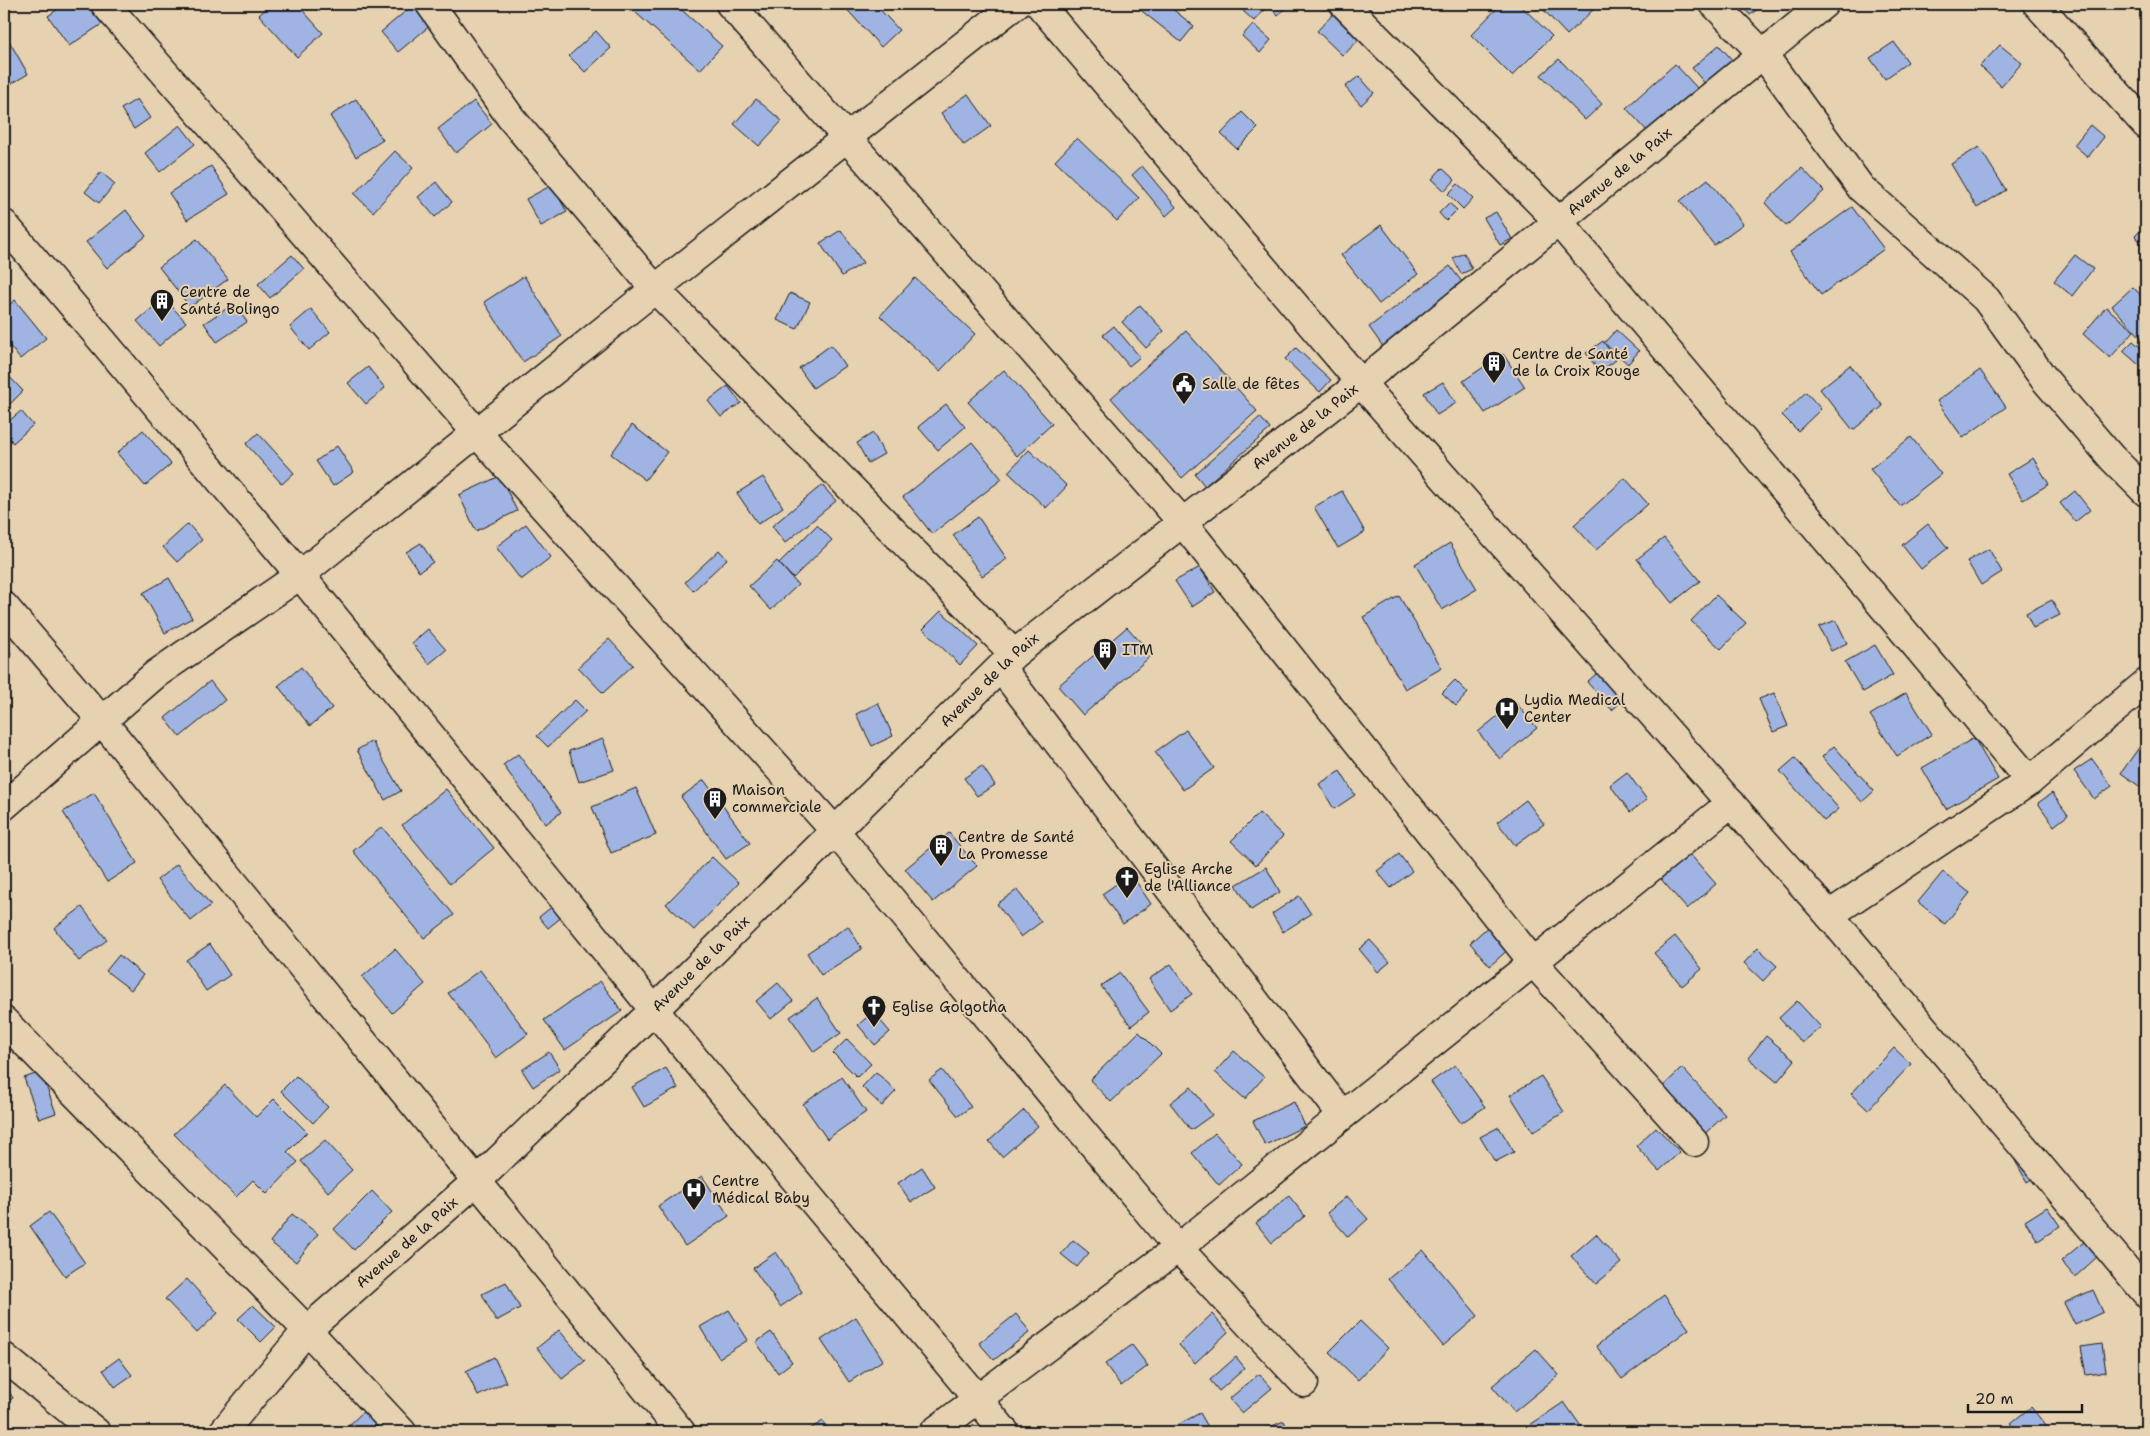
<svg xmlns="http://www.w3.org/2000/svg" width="2150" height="1436" font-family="'Shantell Sans',sans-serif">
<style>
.building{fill:#9fb4e2;stroke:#1c1c1c}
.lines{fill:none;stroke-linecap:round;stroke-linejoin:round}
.street-casing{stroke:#1c1c1c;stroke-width:31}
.secondary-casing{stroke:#1c1c1c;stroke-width:31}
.street{stroke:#e6d1b0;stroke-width:28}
.secondary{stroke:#e6d1b0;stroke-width:28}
.labels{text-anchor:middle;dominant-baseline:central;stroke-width:4;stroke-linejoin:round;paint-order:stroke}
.street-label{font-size:15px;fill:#1c1c1c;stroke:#e6d1b0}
.poi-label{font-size:15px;fill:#1c1c1c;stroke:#e6d1b0;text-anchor:start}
</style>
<rect width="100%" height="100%" fill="#e6d1b0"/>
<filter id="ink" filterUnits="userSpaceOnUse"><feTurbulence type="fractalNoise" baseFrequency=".02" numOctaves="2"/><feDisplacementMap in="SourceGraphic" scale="10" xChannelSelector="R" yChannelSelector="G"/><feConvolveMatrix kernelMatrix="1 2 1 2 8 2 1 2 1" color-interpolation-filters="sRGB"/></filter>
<g filter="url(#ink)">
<g class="building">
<polygon points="65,4 87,4 102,24 69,46 48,16"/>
<polygon points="271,4 297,4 323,33 297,57 259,15"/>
<polygon points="414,4 432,24 398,52 381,32"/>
<polygon points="626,4 675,4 722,46 700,70"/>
<polygon points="842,4 875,4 899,30 881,47"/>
<polygon points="1142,4 1166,4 1194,26 1181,42 1138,8"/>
<polygon points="1250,4 1269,4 1254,21 1243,11"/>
<polygon points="1272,4 1290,4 1278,15 1269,7"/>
<polygon points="1501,4 1519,4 1552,36 1512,76 1471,35"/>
<polygon points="1542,4 1597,4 1598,5 1567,35 1540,6"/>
<polygon points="1741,4 1764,4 1750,15"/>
<polygon points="1341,6 1367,31 1343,56 1317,31"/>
<polygon points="1253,24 1271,40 1260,53 1242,36"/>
<polygon points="596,31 611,48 585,72 569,56"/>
<polygon points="4,32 28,74 4,88"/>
<polygon points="1894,42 1908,62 1885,79 1870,58"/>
<polygon points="1719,45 1734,62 1706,85 1692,68"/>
<polygon points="2000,45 2022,63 2001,86 1980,66"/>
<polygon points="1559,59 1602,104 1585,120 1541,75"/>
<polygon points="1675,64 1699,90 1650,134 1626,108"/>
<polygon points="1359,76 1374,93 1361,105 1345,87"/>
<polygon points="968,94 991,126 964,145 941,113"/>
<polygon points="137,99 150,118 134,129 121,109"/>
<polygon points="356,99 383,140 356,157 330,116"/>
<polygon points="756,99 782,121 759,146 734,124"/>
<polygon points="474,101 492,124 456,153 438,129"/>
<polygon points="1242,112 1258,128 1237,149 1221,134"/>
<polygon points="180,125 195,144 160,172 145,153"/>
<polygon points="2090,125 2104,137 2088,157 2074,145"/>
<polygon points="1077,138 1139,198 1117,221 1055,161"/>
<polygon points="1979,147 2006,190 1977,208 1951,164"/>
<polygon points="395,151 413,168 373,212 354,194"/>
<polygon points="211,166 229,194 187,220 169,193"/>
<polygon points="1142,166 1176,207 1166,216 1132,175"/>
<polygon points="1442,168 1455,180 1445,191 1432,179"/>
<polygon points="1802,168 1824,191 1786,226 1765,203"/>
<polygon points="101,172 115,184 99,203 85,192"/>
<polygon points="1708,179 1743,224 1714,245 1680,201"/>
<polygon points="436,182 452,202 435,217 418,197"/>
<polygon points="1458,184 1473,198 1463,209 1448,194"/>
<polygon points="552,185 567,212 541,226 526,199"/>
<polygon points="1449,203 1457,210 1446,221 1439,213"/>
<polygon points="1852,207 1884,249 1821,295 1790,252"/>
<polygon points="126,210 146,236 107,268 86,242"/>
<polygon points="1496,212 1512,239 1500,245 1484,218"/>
<polygon points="1381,225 1418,274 1379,304 1341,255"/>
<polygon points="2146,225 2146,248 2135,236"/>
<polygon points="841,230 863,263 842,276 820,243"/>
<polygon points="197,239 228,279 190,307 159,267"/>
<polygon points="1464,253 1472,269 1461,274 1453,258"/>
<polygon points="292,255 304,269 270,298 258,284"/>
<polygon points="2075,255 2093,269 2072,296 2054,281"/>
<polygon points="1450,266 1465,286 1384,348 1369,327"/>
<polygon points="524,276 562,336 523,362 484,302"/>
<polygon points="915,278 975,334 940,371 880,316"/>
<polygon points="2133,287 2146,301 2146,343 2112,306"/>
<polygon points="790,293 810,302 797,329 777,320"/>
<polygon points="164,298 186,322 159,346 137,321"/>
<polygon points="15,300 46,338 20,359 4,339 4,309"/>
<polygon points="234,304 247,322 217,342 204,323"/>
<polygon points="1140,305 1164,331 1146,348 1122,322"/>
<polygon points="2106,307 2134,331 2110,358 2083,334"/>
<polygon points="311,309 330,332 309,350 290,327"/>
<polygon points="1114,326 1140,357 1129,366 1103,335"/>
<polygon points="1616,330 1639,351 1628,364 1604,343"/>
<polygon points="1186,331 1257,411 1182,478 1111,398"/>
<polygon points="1603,341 1616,360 1600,372 1586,353"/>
<polygon points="2133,341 2146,352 2146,371 2123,351"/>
<polygon points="831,345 845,366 813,388 799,368"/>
<polygon points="1296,348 1331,380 1320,392 1285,359"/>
<polygon points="1503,354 1525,387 1485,413 1463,381"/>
<polygon points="1850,365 1883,406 1853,430 1820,389"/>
<polygon points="368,367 385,388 366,404 348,383"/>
<polygon points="1004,370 1052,424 1017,456 968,402"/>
<polygon points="1980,370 2006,407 1963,438 1937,401"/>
<polygon points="4,371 23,391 7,407 4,405"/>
<polygon points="1443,382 1456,403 1437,415 1424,393"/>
<polygon points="728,386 741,403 721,417 708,401"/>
<polygon points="1806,392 1821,409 1798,431 1782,415"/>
<polygon points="946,404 965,427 938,450 918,427"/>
<polygon points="21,411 33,425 13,443 4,432 4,425"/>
<polygon points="1260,417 1270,429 1205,486 1195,474"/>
<polygon points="632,425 667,452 645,480 611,454"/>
<polygon points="143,430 171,464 145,486 117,453"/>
<polygon points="258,433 294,473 282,484 246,444"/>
<polygon points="873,433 884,454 868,463 857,443"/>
<polygon points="1911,437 1941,474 1900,506 1870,469"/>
<polygon points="972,442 1002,479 932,534 903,497"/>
<polygon points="337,446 354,472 333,486 316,461"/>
<polygon points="1029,450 1067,486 1046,508 1008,472"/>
<polygon points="2033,458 2049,484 2023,500 2007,474"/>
<polygon points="500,476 517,511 476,531 459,495"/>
<polygon points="763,477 783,507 758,524 737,493"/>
<polygon points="1625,478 1648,504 1596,550 1574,525"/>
<polygon points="822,485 836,501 785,543 772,526"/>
<polygon points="1342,491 1365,532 1338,548 1314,507"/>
<polygon points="2075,491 2090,510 2075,522 2060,503"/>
<polygon points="978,517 1007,559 982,576 953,535"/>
<polygon points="188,524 202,540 177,562 163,547"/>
<polygon points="526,524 551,557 521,580 496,547"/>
<polygon points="1928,524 1948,548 1921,569 1902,545"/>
<polygon points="817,525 832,540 793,578 779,563"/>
<polygon points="1664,538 1700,581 1672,603 1637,559"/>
<polygon points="421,543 433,562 419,572 406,552"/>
<polygon points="1450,543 1477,589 1442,610 1415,564"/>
<polygon points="1989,549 2002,572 1981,585 1967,561"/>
<polygon points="719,550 727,559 693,591 685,582"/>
<polygon points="777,561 798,585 771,610 749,586"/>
<polygon points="1200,567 1215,592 1192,607 1175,581"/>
<polygon points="169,578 192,618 165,633 143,593"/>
<polygon points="1716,595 1746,623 1721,649 1691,621"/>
<polygon points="1399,596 1442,668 1405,689 1363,617"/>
<polygon points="2052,600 2060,615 2033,628 2026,613"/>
<polygon points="941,611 978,646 960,665 923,629"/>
<polygon points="1836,620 1847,643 1831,651 1819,627"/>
<polygon points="1127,627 1152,655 1083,715 1058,686"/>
<polygon points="428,629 446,650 429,664 412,643"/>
<polygon points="4,634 11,655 4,657"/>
<polygon points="609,639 633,665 603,693 578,667"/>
<polygon points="1875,645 1893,675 1863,692 1845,662"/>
<polygon points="301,667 332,708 310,726 278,686"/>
<polygon points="1602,669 1626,698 1612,710 1587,682"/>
<polygon points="1455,680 1468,693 1456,706 1442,693"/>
<polygon points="210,681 225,700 180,737 165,718"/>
<polygon points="1774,693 1788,726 1773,732 1759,699"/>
<polygon points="1906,693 1932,734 1897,756 1870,715"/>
<polygon points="575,700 586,711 548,747 537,736"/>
<polygon points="1515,702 1537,728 1500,759 1478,732"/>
<polygon points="878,703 893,736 872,746 856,714"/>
<polygon points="1186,730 1214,768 1183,790 1155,752"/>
<polygon points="1974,738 1998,779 1946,809 1922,768"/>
<polygon points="603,739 614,770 579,782 569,751"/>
<polygon points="372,741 401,791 385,800 357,750"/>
<polygon points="1834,746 1874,791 1862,802 1822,757"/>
<polygon points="2140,746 2146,751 2146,791 2121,773"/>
<polygon points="518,754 561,812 546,824 503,765"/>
<polygon points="1795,758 1839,809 1824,821 1780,771"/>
<polygon points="2092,759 2112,786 2094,799 2074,771"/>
<polygon points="982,766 995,785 977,796 964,778"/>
<polygon points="1340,771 1355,795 1334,809 1319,784"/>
<polygon points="1627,772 1647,800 1630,812 1610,785"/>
<polygon points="704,780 750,843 726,859 681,797"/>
<polygon points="636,788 656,835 611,853 592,807"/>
<polygon points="446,789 494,848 450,884 402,825"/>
<polygon points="94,793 137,863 107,882 63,812"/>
<polygon points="2052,793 2068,815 2054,826 2038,803"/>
<polygon points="1526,800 1544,824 1515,845 1497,822"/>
<polygon points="1259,813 1283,836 1256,865 1231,841"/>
<polygon points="382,827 454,915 424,938 353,851"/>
<polygon points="949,833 977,866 933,902 905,869"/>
<polygon points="1689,853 1716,884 1687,909 1660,878"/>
<polygon points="1399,854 1412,871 1391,888 1377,871"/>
<polygon points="712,857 739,883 694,930 666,904"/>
<polygon points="177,864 211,905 191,921 157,880"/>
<polygon points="1266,867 1280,892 1251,910 1236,885"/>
<polygon points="1943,872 1970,893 1945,924 1918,902"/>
<polygon points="1131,874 1151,904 1123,924 1102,894"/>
<polygon points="1017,890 1041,922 1021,937 997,904"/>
<polygon points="1299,896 1311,914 1283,932 1272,914"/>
<polygon points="554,905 563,916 548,928 539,917"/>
<polygon points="82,907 107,940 79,961 54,928"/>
<polygon points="1493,922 1513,945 1490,966 1470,943"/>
<polygon points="848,926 862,949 821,975 807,953"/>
<polygon points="1675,936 1702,969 1682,986 1654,953"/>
<polygon points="1370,940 1390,962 1378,972 1359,949"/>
<polygon points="210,944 230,975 206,991 186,960"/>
<polygon points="1758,948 1777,966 1763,981 1744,963"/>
<polygon points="395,949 425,984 392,1013 362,977"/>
<polygon points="119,955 143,975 131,990 106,971"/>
<polygon points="1171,964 1192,994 1170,1010 1149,979"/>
<polygon points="480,970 528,1034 496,1058 448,993"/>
<polygon points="1120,973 1149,1012 1131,1026 1101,986"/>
<polygon points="600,981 622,1011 565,1050 544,1020"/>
<polygon points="778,983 793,1001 771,1019 756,1001"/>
<polygon points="817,998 841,1033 814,1052 790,1017"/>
<polygon points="1797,1001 1821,1027 1802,1043 1779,1018"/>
<polygon points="873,1012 890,1032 875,1045 858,1025"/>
<polygon points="1139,1032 1161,1054 1111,1102 1090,1080"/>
<polygon points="1766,1036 1795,1060 1777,1082 1748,1058"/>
<polygon points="847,1039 871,1064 857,1077 833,1053"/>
<polygon points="1894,1048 1911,1064 1868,1110 1851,1094"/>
<polygon points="1234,1051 1264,1077 1245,1099 1215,1072"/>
<polygon points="549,1052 560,1069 533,1087 522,1070"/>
<polygon points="1455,1065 1485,1107 1461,1123 1431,1082"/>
<polygon points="666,1068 678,1088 644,1107 632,1087"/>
<polygon points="1682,1068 1725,1115 1699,1139 1656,1093"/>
<polygon points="942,1070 971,1107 958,1116 929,1080"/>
<polygon points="41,1072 56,1113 39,1119 24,1078"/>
<polygon points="876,1072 896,1091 882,1106 862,1087"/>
<polygon points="296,1076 328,1107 313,1123 281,1091"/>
<polygon points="1541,1076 1564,1112 1533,1132 1510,1095"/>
<polygon points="842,1077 866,1112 827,1139 803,1104"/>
<polygon points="225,1085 256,1117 274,1099 307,1132 287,1152 298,1162 267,1194 253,1180 236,1197 174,1134"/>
<polygon points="1191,1087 1212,1115 1191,1130 1170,1103"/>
<polygon points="1294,1102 1305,1126 1265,1145 1253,1121"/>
<polygon points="1024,1110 1038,1126 1002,1157 989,1141"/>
<polygon points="1499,1127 1514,1152 1495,1162 1480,1137"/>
<polygon points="1656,1127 1680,1152 1659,1171 1636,1146"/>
<polygon points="1215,1133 1242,1164 1219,1185 1192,1153"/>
<polygon points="325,1140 352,1170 328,1192 301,1161"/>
<polygon points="2021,1152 2035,1177 2027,1182 2013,1157"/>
<polygon points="922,1167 935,1187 911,1202 898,1183"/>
<polygon points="702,1176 729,1216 685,1246 658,1206"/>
<polygon points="372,1191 392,1212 354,1250 334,1229"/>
<polygon points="1289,1196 1305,1216 1272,1243 1256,1223"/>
<polygon points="1347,1196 1368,1219 1348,1237 1327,1213"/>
<polygon points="4,1200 12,1210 4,1217"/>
<polygon points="2047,1207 2060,1226 2038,1241 2025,1221"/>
<polygon points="49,1212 85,1263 65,1276 30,1226"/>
<polygon points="292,1214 318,1234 296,1262 270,1242"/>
<polygon points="1596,1234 1621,1263 1596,1284 1571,1256"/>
<polygon points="1073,1240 1089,1253 1077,1267 1061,1254"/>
<polygon points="2085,1241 2098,1256 2075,1277 2061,1261"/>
<polygon points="1423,1250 1478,1316 1443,1346 1388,1279"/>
<polygon points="776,1252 802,1292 780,1307 753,1268"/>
<polygon points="187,1279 218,1313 197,1333 165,1299"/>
<polygon points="506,1282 520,1308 496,1321 482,1294"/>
<polygon points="2093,1290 2103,1312 2075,1325 2064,1303"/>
<polygon points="1664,1295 1689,1329 1622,1379 1596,1346"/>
<polygon points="253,1305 276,1327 261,1342 238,1319"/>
<polygon points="729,1310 748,1340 719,1358 700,1327"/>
<polygon points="1016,1314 1030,1332 994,1360 979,1343"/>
<polygon points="1212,1314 1228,1332 1195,1363 1179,1345"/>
<polygon points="856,1317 883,1360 849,1382 821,1340"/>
<polygon points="1360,1321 1388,1348 1358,1380 1329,1352"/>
<polygon points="559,1330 585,1361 562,1379 537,1348"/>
<polygon points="771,1332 792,1362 778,1373 756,1342"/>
<polygon points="2102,1344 2106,1372 2086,1375 2081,1347"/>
<polygon points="1132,1345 1148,1366 1121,1386 1105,1364"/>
<polygon points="1536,1349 1559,1375 1514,1412 1492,1386"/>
<polygon points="494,1357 506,1382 478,1396 466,1371"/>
<polygon points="1236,1357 1245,1368 1219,1391 1210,1380"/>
<polygon points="119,1358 132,1375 115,1387 103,1370"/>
<polygon points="1259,1374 1272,1388 1242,1413 1229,1399"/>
<polygon points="4,1384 13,1398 4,1404"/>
<polygon points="1564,1402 1585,1432 1535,1432 1530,1425"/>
<polygon points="2031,1407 2047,1427 2041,1432 2019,1432 2011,1423"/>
<polygon points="364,1411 383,1432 348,1432 345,1429"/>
<polygon points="1200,1413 1211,1432 1171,1432 1170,1429"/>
<polygon points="823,1421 830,1432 808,1432 807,1431"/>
<polygon points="1284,1421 1289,1432 1258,1432"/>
</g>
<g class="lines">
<defs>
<g id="street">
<polyline points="105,4 476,432 835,831 1178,1248 1304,1383"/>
<polyline points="430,4 511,118 655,289 1014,654"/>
<polyline points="730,4 1183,523 1533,962 1694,1142"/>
<polyline points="1039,4 1361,383 1829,915 2146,1293"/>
<polyline points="1344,4 1558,221 2030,781"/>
<polyline points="1714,4 1763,54 1861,188 1986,299 2045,380 2112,458 2146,492"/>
<polyline points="2037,4 2146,125"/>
<polyline points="4,224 300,575 654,1010 1005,1432"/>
<polyline points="4,606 102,721 681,1432"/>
<polyline points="1001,668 1342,1115"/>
<polyline points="4,806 156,674 300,575 655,289 1016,4"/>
<polyline points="1829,915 2030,781 2146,683"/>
<polyline points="4,1021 307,1330 402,1432"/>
<polyline points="4,1357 96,1432"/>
<polyline points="934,1432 1178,1248 1731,803"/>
</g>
<g id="secondary">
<path id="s1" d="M 223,1432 L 307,1330 L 478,1180 L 654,1010 L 1014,654 L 1361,383 L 1824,4"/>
</g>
</defs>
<use href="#street" class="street-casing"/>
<use href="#secondary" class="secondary-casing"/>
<use href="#street" class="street"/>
<use href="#secondary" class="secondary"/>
</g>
</g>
<defs>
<symbol id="building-pin" viewBox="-11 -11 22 30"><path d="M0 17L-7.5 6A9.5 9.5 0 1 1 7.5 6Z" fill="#1c1c1c" stroke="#e6d1b0"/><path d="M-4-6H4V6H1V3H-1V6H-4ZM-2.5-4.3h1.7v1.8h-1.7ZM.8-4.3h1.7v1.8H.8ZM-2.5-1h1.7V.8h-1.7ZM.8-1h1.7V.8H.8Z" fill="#fff"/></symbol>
<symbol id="civic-pin" viewBox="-11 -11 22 30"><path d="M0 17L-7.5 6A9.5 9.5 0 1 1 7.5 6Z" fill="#1c1c1c" stroke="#e6d1b0"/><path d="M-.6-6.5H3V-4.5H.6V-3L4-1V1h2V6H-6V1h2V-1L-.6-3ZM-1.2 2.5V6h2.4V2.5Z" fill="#fff"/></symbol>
<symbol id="hospital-pin" viewBox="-11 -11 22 30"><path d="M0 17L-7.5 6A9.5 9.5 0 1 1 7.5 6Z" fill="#1c1c1c" stroke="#e6d1b0"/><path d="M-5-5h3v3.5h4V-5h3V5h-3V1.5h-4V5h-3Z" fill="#fff"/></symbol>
<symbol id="church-pin" viewBox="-11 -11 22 30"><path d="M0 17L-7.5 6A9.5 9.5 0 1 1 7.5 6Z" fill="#1c1c1c" stroke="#e6d1b0"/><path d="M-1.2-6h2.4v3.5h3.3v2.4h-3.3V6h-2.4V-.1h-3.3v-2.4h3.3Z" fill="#fff"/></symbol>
</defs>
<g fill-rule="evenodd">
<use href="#building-pin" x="148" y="287" width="28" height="38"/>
<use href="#building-pin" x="1480" y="349" width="28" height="38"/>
<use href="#civic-pin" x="1170" y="370" width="28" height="38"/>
<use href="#building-pin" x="1091" y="636" width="28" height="38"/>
<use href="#hospital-pin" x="1493" y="695" width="28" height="38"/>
<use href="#building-pin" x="701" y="785" width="28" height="38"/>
<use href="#building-pin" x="927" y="832" width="28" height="38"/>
<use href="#church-pin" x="1113" y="864" width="28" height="38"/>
<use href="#church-pin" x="860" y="993" width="28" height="38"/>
<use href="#hospital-pin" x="680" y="1176" width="28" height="38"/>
</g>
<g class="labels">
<g class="street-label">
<text stroke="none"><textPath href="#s1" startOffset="1885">Avenue de la Paix</textPath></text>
<text stroke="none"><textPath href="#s1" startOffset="1480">Avenue de la Paix</textPath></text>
<text stroke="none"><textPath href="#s1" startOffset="1075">Avenue de la Paix</textPath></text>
<text stroke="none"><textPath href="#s1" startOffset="670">Avenue de la Paix</textPath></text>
<text stroke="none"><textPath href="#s1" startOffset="265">Avenue de la Paix</textPath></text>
</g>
<g class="poi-label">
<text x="180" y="292">Centre de<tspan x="180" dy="17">Santé Bolingo</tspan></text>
<text x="1512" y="354">Centre de Santé<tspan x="1512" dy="17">de la Croix Rouge</tspan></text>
<text x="1202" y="384">Salle de fêtes</text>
<text x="1122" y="650">ITM</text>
<text x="1524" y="700">Lydia Medical<tspan x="1524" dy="17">Center</tspan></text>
<text x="732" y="790">Maison<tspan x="732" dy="17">commerciale</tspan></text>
<text x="958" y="837">Centre de Santé<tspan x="958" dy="17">La Promesse</tspan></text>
<text x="1144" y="869">Eglise Arche<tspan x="1144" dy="17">de l'Alliance</tspan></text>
<text x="892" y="1007">Eglise Golgotha</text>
<text x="712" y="1181">Centre<tspan x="712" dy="17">Médical Baby</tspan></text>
</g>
</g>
<rect width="2150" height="1436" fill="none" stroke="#e6d1b0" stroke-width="20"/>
<rect x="10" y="10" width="2130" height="1416" fill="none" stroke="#1c1c1c" stroke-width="2" filter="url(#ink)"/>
<path d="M1968 1404v8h114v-8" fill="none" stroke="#1c1c1c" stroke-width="2.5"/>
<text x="1975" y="1404" font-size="15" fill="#1c1c1c" stroke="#e6d1b0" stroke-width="4" paint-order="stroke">20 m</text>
</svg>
